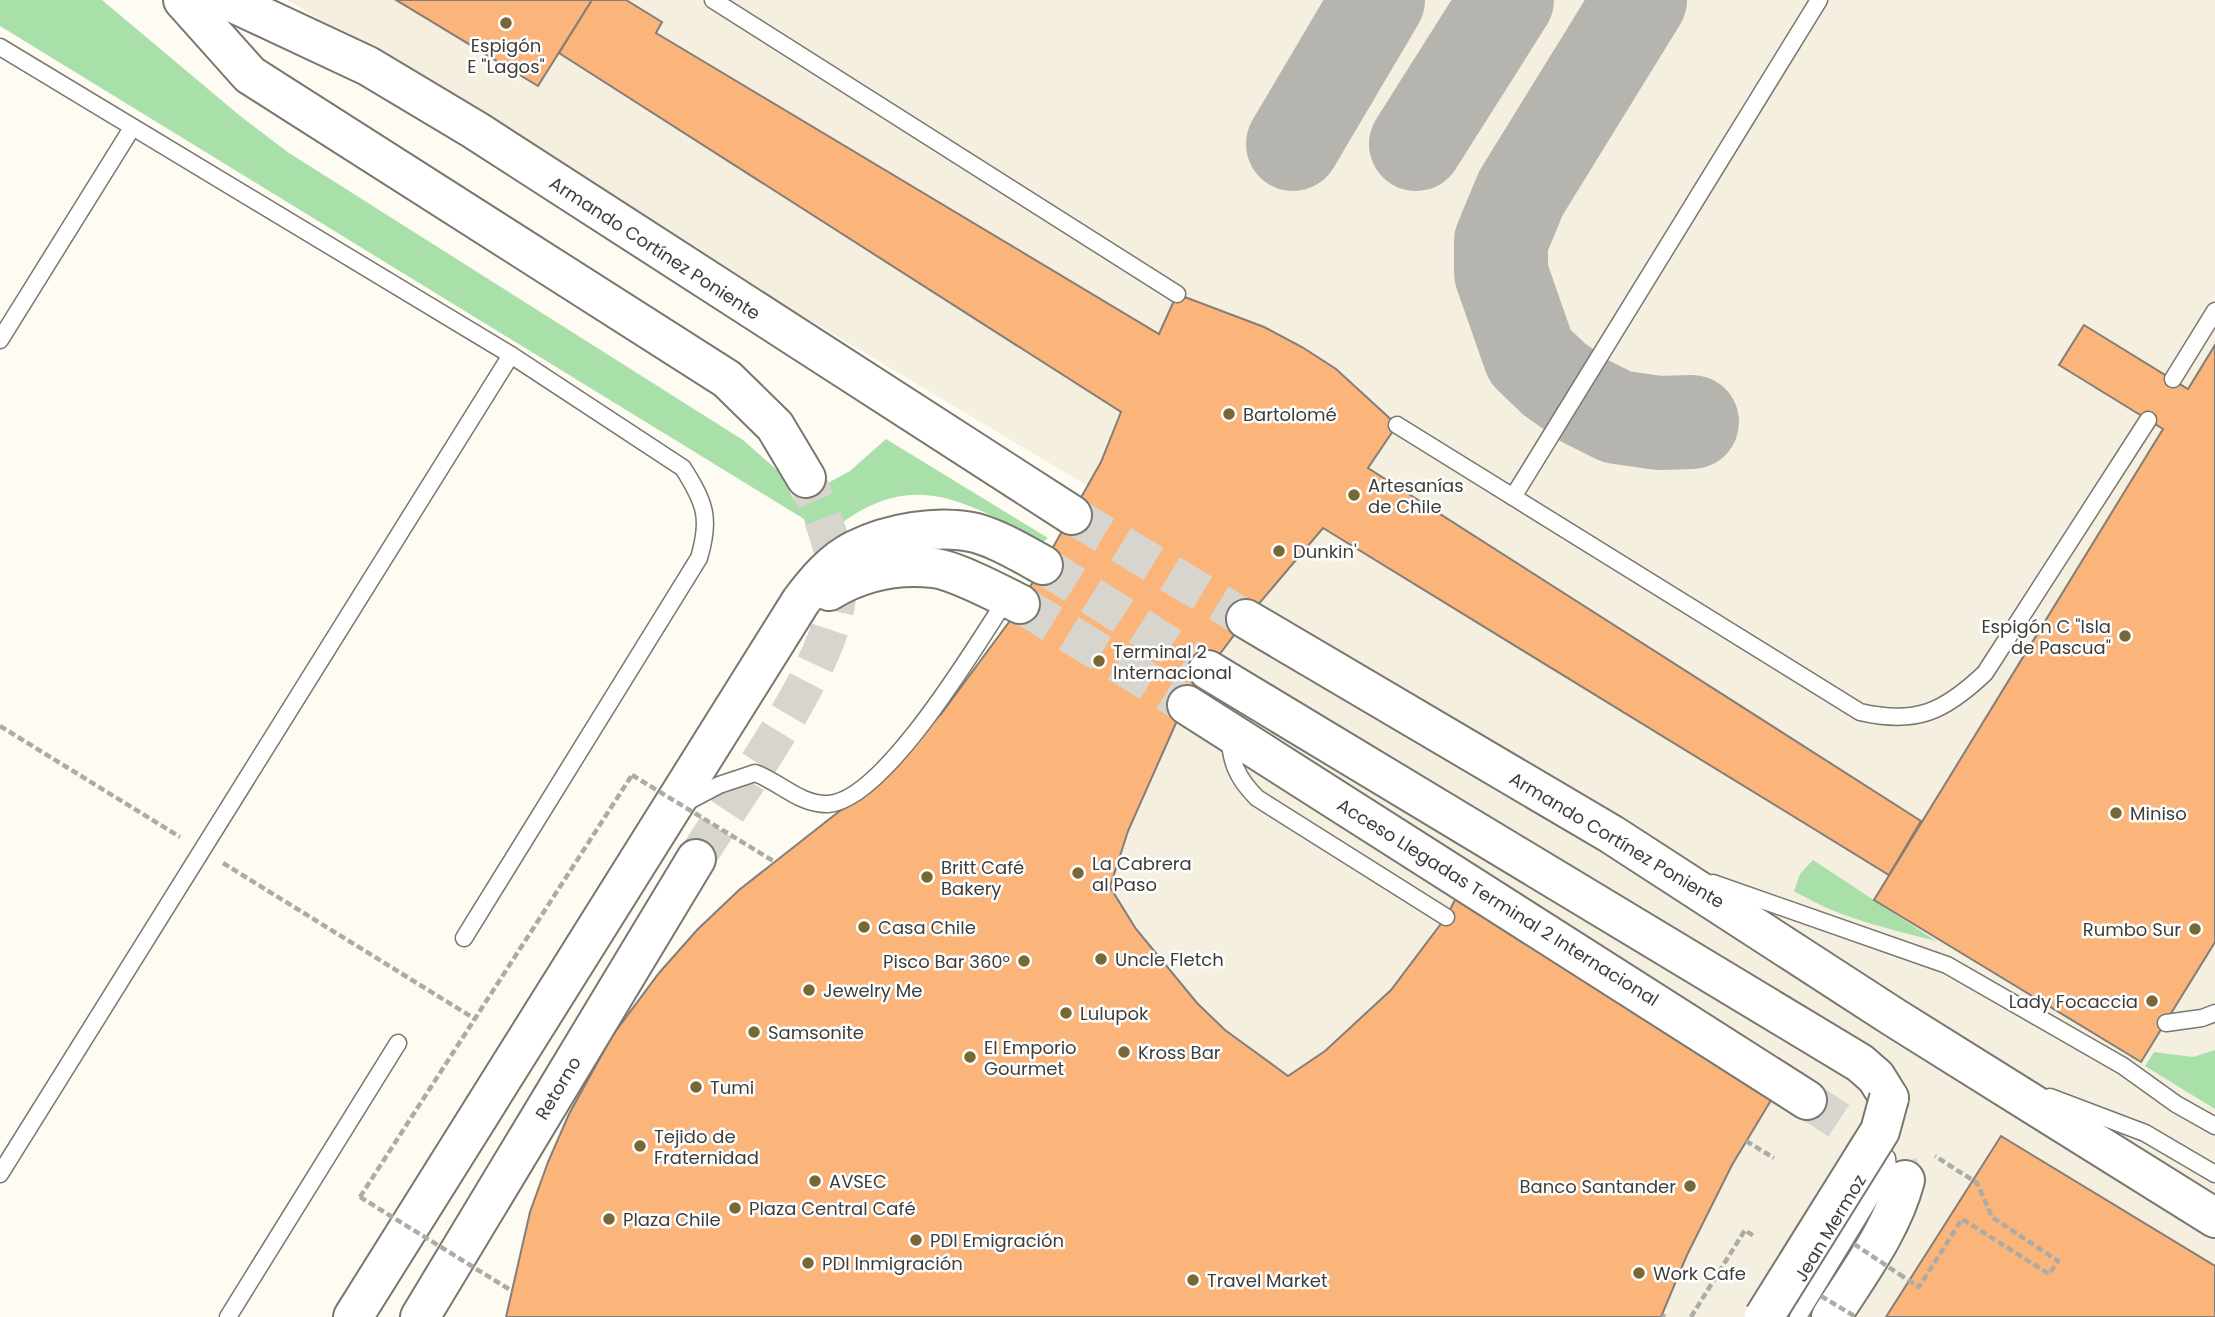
<svg xmlns="http://www.w3.org/2000/svg" width="2215" height="1317" font-family="Poppins,sans-serif">
<style>
.built{fill:#f4efdf}
.green{fill:#a9e0aa}
.lines{fill:none;stroke-linecap:round;stroke-linejoin:round}
.taxiway{stroke:#b6b4ae;stroke-width:94}
.building{fill:#fbb47a;stroke:#847d78;stroke-width:2}
.highway-tunnel{stroke:#d8d5ce;stroke-width:38;stroke-dasharray:38 19;stroke-linecap:butt}
.lane-casing{stroke:#79776f;stroke-width:19}
.highway-casing{stroke:#79776f;stroke-width:42}
.path{stroke:#adaba5;stroke-width:4.5;stroke-dasharray:7 3.5;stroke-linecap:butt}
.lane{stroke:#fff;stroke-width:16}
.highway{stroke:#fff;stroke-width:38}
.highway-bridge-casing{stroke:#79776f;stroke-width:42;stroke-linecap:butt}
.path-bridge{stroke:#adaba5;stroke-width:4.5;stroke-dasharray:7 3.5;stroke-linecap:butt}
.highway-bridge{stroke:#fff;stroke-width:38}
.poi-dot{fill:#786836;stroke:#fff;stroke-width:2.5}
.labels{text-anchor:middle;dominant-baseline:central;stroke-width:5;stroke-linejoin:round;paint-order:stroke}
.poi-label{font-size:18px;fill:#3e3d39;stroke:#fff;text-anchor:start}
.street-label{font-size:18px;fill:#3e3d39;stroke:#fff}
</style>
<rect width="100%" height="100%" fill="#fefbf3"/>
<polygon class="built" points="288,0 2215,0 2215,1317 506,1317 530,1212 548,1162 569,1114 612,1036 659,973 865,791 941,714 1009,622 1088,486 557,169"/>
<g class="green">
<path d="M 0,0 L 102,0 L 239,115 L 289,153 L 743,440 L 777,470 L 795,501 L 850,471 L 886,439 L 1048,538 L 1043,542 C 949,492 901,465 813,547 L 804,519 L 0,26 Z"/>
<path d="M 1813,860 L 1936,941 C 1886,928 1839,918 1794,891 L 1800,874 Z"/>
<polygon points="2215,1050 2215,1109 2145,1066 2154,1052 2193,1057"/>
</g>
<g class="lines">
<g class="taxiway">
<polyline points="1640,0 1521,193 1501,241 1501,273 1530,356 1554,379 1585,401 1617,417 1659,423 1692,422"/>
<polyline points="1293,144 1378,0"/>
<polyline points="1416,144 1507,0"/>
</g>
</g>
<g class="building">
<polygon points="396,0 592,0 538,86"/>
<polygon points="592,0 626,0 662,22 656,33 1159,334 1177,294 1264,327 1302,347 1336,369 1397,425 1368,468 1921,821 1889,875 1323,528 1246,619 1208,670 1176,723 1128,831 1110,887 1136,929 1197,1003 1225,1030 1288,1076 1325,1051 1391,990 1446,917 1463,885 1779,1087 1732,1165 1687,1255 1661,1317 506,1317 530,1212 548,1162 569,1114 612,1036 659,973 697,930 739,890 865,791 941,714 1009,622 1043,565 1101,462 1121,412 559,53"/>
<polygon points="2084,325 2188,389 2215,345 2215,942 2141,1062 1874,900 2163,429 2059,365"/>
<polygon points="2001,1136 2215,1266 2215,1317 1886,1317"/>
</g>
<g class="lines">
<g class="highway-tunnel">
<polyline points="1072,515 1246,619"/>
<polyline points="1043,565 1208,670"/>
<polyline points="1020,604 1187,705"/>
<path d="M 696,859 C 735,796 832,666 837,596 C 840,555 822,516 806,478"/>
<polyline points="1807,1100 1895,1157 1905,1180"/>
</g>
<defs>
<g id="lane">
<polyline points="713,0 1177,294"/>
<path d="M 0,47 L 511,355 L 683,468 C 705,503 711,518 699,558 L 464,938"/>
<polyline points="0,340 132,128"/>
<polyline points="2173,379 2215,311"/>
<path d="M 1397,425 L 1860,712 C 1916,725 1944,712 1985,673 L 2148,420"/>
<polyline points="1513,497 1819,0"/>
<path d="M 1229,734 C 1231,762 1236,777 1257,798 L 1446,917"/>
<path d="M 685,803 L 719,785 L 755,773 C 780,782 800,805 828,804 C 884,801 977,644 1007,598"/>
<polyline points="1713,883 1947,965 2123,1066 2176,1104 2215,1126"/>
<polyline points="2166,1023 2202,1018 2215,1013"/>
<polyline points="2050,1097 2145,1133 2215,1174"/>
<polyline points="0,1174 511,355"/>
<polyline points="228,1317 398,1043"/>
<polyline points="1798,1317 1888,1169 1887,1158"/>
</g>
<g id="highway">
<polyline points="183,0 250,75 727,379 775,426 806,478"/>
<polyline points="227,0 368,66 475,130 1072,515"/>
<path d="M 829,591 C 860,572 897,564 934,568 C 954,570 1000,594 1020,604"/>
<polyline points="1246,619 1611,834 1895,1018 2215,1218"/>
<polyline points="1208,670 1860,1063 1876,1077 1889,1098"/>
<polyline points="1187,705 1807,1100"/>
<path d="M 353,1317 L 801,601 C 816,581 833,561 855,550 C 889,533 939,524 976,533 C 1000,540 1021,553 1043,565"/>
<polyline points="420,1317 696,859"/>
<path d="M 1831,1317 C 1858,1274 1892,1230 1905,1180"/>
</g>
</defs>
<use href="#lane" class="lane-casing"/>
<use href="#highway" class="highway-casing"/>
<g class="path">
<polyline points="0,726 180,837"/>
<polyline points="223,863 475,1019"/>
<polyline points="1746,1141 1774,1158"/>
<polyline points="360,1197 632,775"/>
<polyline points="1899,1274 1919,1287 1962,1219 2049,1274 2058,1261 1992,1217 1977,1183 1935,1156"/>
<polyline points="1662,1315 1665,1317"/>
<polyline points="1691,1317 1745,1230 1755,1237"/>
</g>
<use href="#lane" class="lane"/>
<use href="#highway" class="highway"/>
<defs>
<polyline id="highway-bridge" points="1764,1317 1880,1131 1889,1098"/>
</defs>
<use href="#highway-bridge" class="highway-bridge-casing"/>
<g class="path-bridge">
<polyline points="632,775 775,862"/>
<polyline points="360,1197 512,1291"/>
<polyline points="1854,1244 1899,1274"/>
<polyline points="1821,1296 1856,1317"/>
</g>
<use href="#highway-bridge" class="highway-bridge"/>
</g>
<g class="poi-dot">
<circle cx="506" cy="23" r="7"/>
<circle cx="1229" cy="414" r="7"/>
<circle cx="1354" cy="495" r="7"/>
<circle cx="1279" cy="551" r="7"/>
<circle cx="2125" cy="636" r="7"/>
<circle cx="1099" cy="661" r="7"/>
<circle cx="2116" cy="813" r="7"/>
<circle cx="1078" cy="873" r="7"/>
<circle cx="927" cy="877" r="7"/>
<circle cx="864" cy="927" r="7"/>
<circle cx="2195" cy="929" r="7"/>
<circle cx="1101" cy="959" r="7"/>
<circle cx="1024" cy="961" r="7"/>
<circle cx="809" cy="990" r="7"/>
<circle cx="2152" cy="1001" r="7"/>
<circle cx="1066" cy="1013" r="7"/>
<circle cx="754" cy="1032" r="7"/>
<circle cx="1124" cy="1052" r="7"/>
<circle cx="970" cy="1057" r="7"/>
<circle cx="696" cy="1087" r="7"/>
<circle cx="640" cy="1146" r="7"/>
<circle cx="815" cy="1181" r="7"/>
<circle cx="1690" cy="1186" r="7"/>
<circle cx="735" cy="1208" r="7"/>
<circle cx="609" cy="1219" r="7"/>
<circle cx="916" cy="1240" r="7"/>
<circle cx="808" cy="1263" r="7"/>
<circle cx="1639" cy="1273" r="7"/>
<circle cx="1193" cy="1280" r="7"/>
</g>
<g class="labels">
<g class="poi-label">
<text x="506" y="45" text-anchor="middle">Espigón<tspan x="506" dy="21">E "Lagos"</tspan></text>
<text x="1243" y="414">Bartolomé</text>
<text x="1368" y="485">Artesanías<tspan x="1368" dy="21">de Chile</tspan></text>
<text x="1293" y="551">Dunkin'</text>
<text x="2111" y="626" text-anchor="end">Espigón C "Isla<tspan x="2111" dy="21">de Pascua"</tspan></text>
<text x="1113" y="651">Terminal 2<tspan x="1113" dy="21">Internacional</tspan></text>
<text x="2130" y="813">Miniso</text>
<text x="1092" y="863">La Cabrera<tspan x="1092" dy="21">al Paso</tspan></text>
<text x="941" y="867">Britt Café<tspan x="941" dy="21">Bakery</tspan></text>
<text x="878" y="927">Casa Chile</text>
<text x="2181" y="929" text-anchor="end">Rumbo Sur</text>
<text x="1115" y="959">Uncle Fletch</text>
<text x="1010" y="961" text-anchor="end">Pisco Bar 360°</text>
<text x="823" y="990">Jewelry Me</text>
<text x="2138" y="1001" text-anchor="end">Lady Focaccia</text>
<text x="1080" y="1013">Lulupok</text>
<text x="768" y="1032">Samsonite</text>
<text x="984" y="1047">El Emporio<tspan x="984" dy="21">Gourmet</tspan></text>
<text x="1138" y="1052">Kross Bar</text>
<text x="710" y="1087">Tumi</text>
<text x="654" y="1136">Tejido de<tspan x="654" dy="21">Fraternidad</tspan></text>
<text x="829" y="1181">AVSEC</text>
<text x="1676" y="1186" text-anchor="end">Banco Santander</text>
<text x="749" y="1208">Plaza Central Café</text>
<text x="623" y="1219">Plaza Chile</text>
<text x="930" y="1240">PDI Emigración</text>
<text x="822" y="1263">PDI Inmigración</text>
<text x="1653" y="1273">Work Cafe</text>
<text x="1207" y="1280">Travel Market</text>
</g>
<g class="street-label">
<text transform="translate(655 248) rotate(33)">Armando Cortínez Poniente</text>
<text transform="translate(1617 840) rotate(31)">Armando Cortínez Poniente</text>
<text transform="translate(1498 902) rotate(32)">Acceso Llegadas Terminal 2 Internacional</text>
<text transform="translate(558 1088) rotate(-59)">Retorno</text>
<text transform="translate(1830 1228) rotate(-59)">Jean Mermoz</text>
</g>
</g>
</svg>
